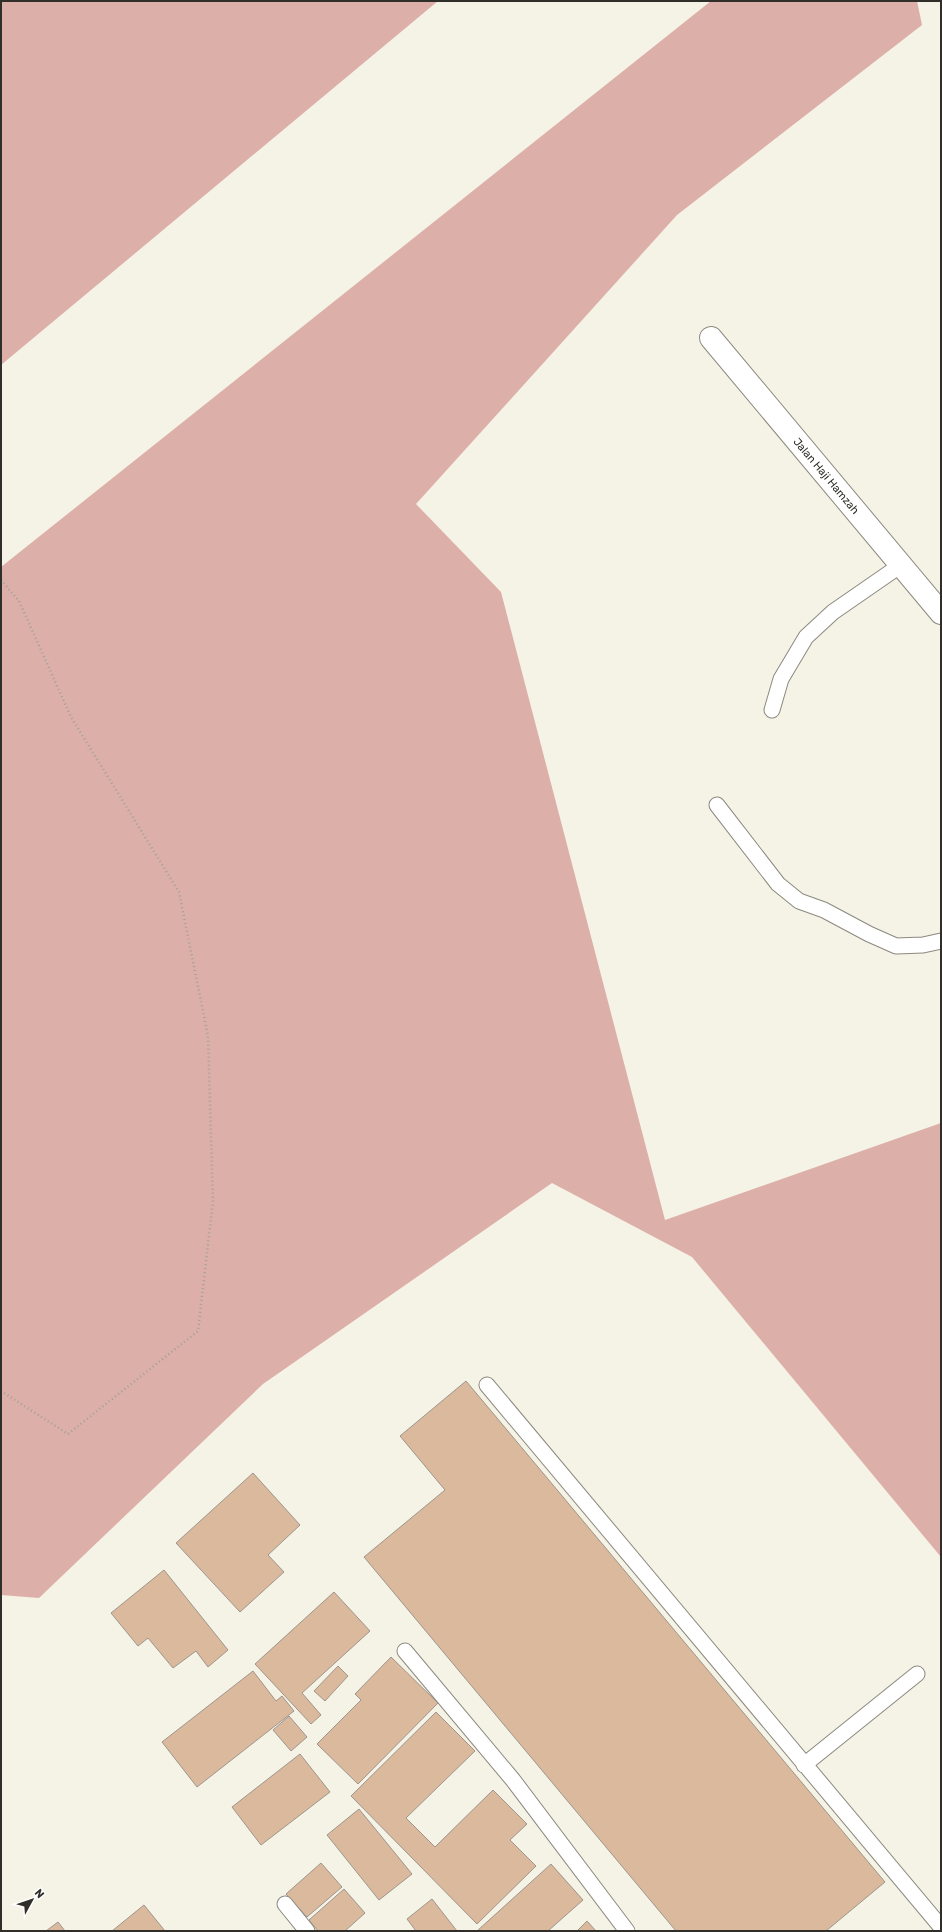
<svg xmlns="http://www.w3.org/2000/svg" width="942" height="1932" font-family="Rubik,sans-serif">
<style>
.forest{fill:#ddafa9}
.building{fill:#dbb99d;stroke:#9e958d}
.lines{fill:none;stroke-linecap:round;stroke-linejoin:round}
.service-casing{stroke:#8c897f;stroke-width:17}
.minor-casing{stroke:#8c897f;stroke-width:24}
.path{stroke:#a3a198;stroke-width:2.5;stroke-dasharray:1 3;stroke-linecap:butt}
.service{stroke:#fff;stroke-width:15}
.minor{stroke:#fff;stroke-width:22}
.labels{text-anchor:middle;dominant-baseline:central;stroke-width:3.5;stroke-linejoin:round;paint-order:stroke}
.street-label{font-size:11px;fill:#2f2e29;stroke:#fff}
</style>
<rect width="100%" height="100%" fill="#f5f2e6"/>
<g class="forest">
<polygon points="1,1 438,1 1,365"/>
<polygon points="711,1 917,1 922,25 677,215 416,504 501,592 665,1220 941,1123 941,1557 692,1257 552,1183 263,1384 39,1598 1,1595 1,567"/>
</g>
<g class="building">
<polygon points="466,1381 885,1882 826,1931 676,1931 364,1557 445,1490 400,1436"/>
<polygon points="253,1473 300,1525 268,1555 284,1572 240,1612 176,1543"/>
<polygon points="164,1570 228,1650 208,1667 196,1651 173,1668 148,1638 138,1646 111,1613"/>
<polygon points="334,1592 370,1631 302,1693 321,1715 311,1724 255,1664"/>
<polygon points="391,1657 438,1703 358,1784 317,1744 361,1700 355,1694"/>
<polygon points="338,1666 348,1676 325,1701 314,1691"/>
<polygon points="253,1671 276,1701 282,1696 294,1711 197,1787 162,1742"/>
<polygon points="436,1712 475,1751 406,1818 435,1847 493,1790 527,1824 510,1840 536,1866 477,1924 351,1796"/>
<polygon points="289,1716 307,1737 291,1751 273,1730"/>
<polygon points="300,1754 330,1792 261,1845 232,1807"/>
<polygon points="359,1809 412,1874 379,1900 327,1835"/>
<polygon points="321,1863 342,1887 307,1917 286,1894"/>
<polygon points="551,1864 583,1900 548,1931 477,1931"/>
<polygon points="344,1889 365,1913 345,1931 318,1931 309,1920"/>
<polygon points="432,1899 457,1931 416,1931 407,1919"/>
<polygon points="144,1905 165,1931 112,1931"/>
<polygon points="587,1921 596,1931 577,1931"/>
<polygon points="58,1922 65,1931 46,1931"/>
</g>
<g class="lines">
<defs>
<g id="service">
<polyline points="772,710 781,679 806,637 833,612 901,565"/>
<polyline points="717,805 778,884 799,901 824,910 869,934 896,946 923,945 941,941"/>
<polyline points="487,1385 941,1927"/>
<polyline points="405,1651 513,1780 627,1931"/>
<polyline points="804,1765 917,1674"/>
<polyline points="285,1904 307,1931"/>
</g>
<polyline id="minor" points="711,338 941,613"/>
</defs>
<use href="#service" class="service-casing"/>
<use href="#minor" class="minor-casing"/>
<polyline class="path" points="1,580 19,601 71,717 179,892 208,1036 213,1201 198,1331 68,1434 1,1391"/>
<use href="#service" class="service"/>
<use href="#minor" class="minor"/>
</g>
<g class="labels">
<g class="street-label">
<text transform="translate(826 476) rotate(50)">Jalan Haji Hamzah</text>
</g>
</g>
<rect width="942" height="1932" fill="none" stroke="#2f2e29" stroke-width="4"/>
<g transform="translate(32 1900) rotate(50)" stroke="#ffffff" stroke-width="3" paint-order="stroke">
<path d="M0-3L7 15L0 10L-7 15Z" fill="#2f2e29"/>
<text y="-6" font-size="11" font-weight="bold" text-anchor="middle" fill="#2f2e29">N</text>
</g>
</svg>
